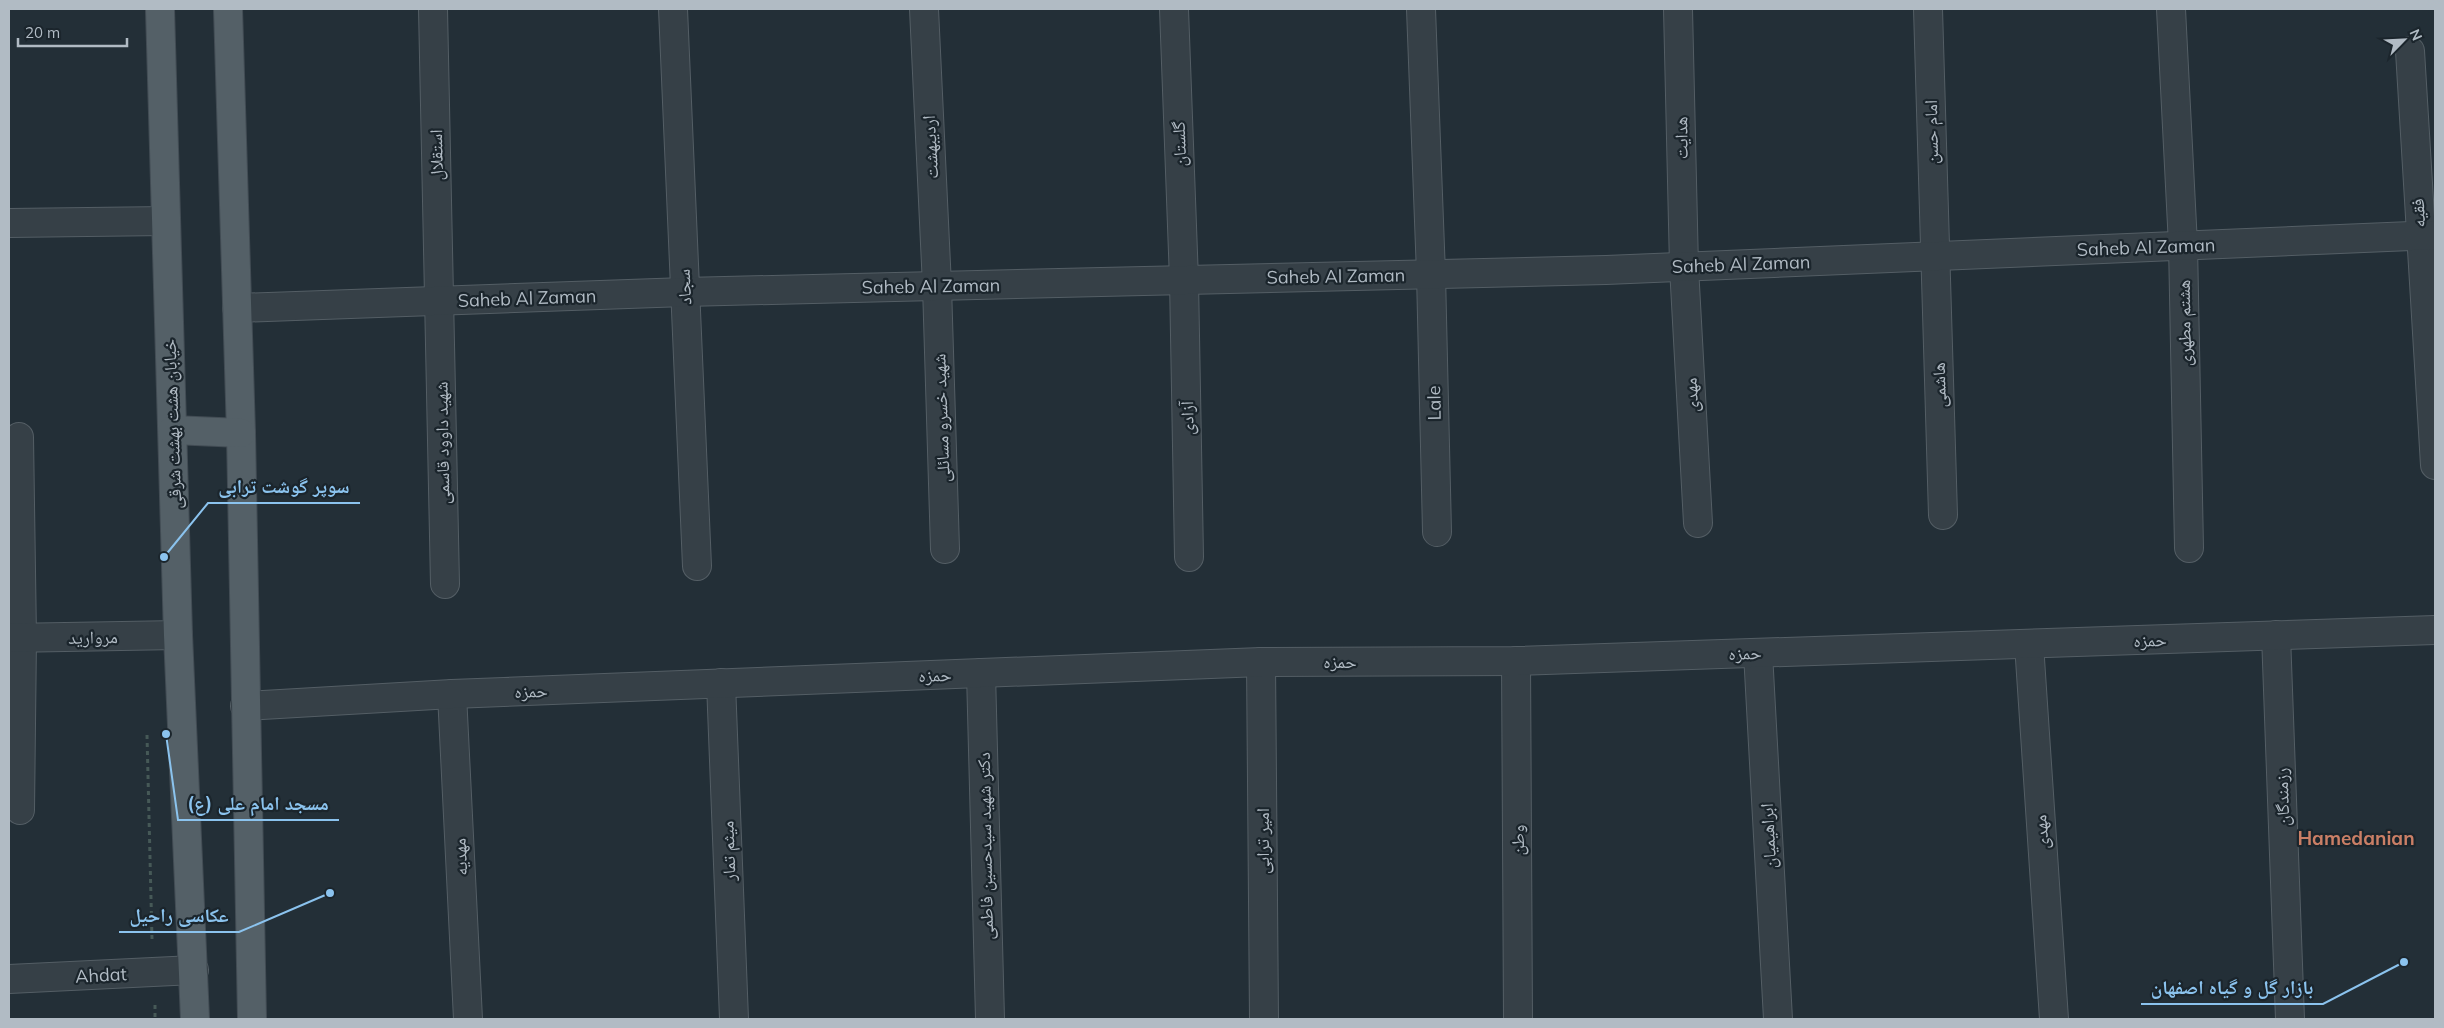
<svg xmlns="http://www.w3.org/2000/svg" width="2444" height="1028" font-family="Mulish,'Noto Naskh Arabic',sans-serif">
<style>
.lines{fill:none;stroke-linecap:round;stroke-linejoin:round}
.minor-casing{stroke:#545e65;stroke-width:30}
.major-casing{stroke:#424c54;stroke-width:30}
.path{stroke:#465957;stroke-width:3;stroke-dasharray:4 4;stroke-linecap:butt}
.minor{stroke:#364047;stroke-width:28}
.major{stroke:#546067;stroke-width:28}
.labels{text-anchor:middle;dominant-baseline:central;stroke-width:4.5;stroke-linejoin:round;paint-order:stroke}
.street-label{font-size:18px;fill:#b1bbc4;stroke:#1b252c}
.neighbourhood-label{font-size:19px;font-weight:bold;fill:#ca7f66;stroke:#1b252c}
.leader{fill:none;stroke:#8bc3ee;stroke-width:2}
.callout-dot{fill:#8bc3ee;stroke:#1b252c;stroke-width:2}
.callout-label{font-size:19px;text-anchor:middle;font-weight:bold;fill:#8bc3ee;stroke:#1b252c;stroke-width:4.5;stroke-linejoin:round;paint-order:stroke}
</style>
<rect width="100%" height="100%" fill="#232f37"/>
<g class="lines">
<defs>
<g id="minor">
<polyline points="433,9 445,584"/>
<polyline points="673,9 697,566"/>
<polyline points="924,9 937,286 945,549"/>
<polyline points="1174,9 1184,280 1189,557"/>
<polyline points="1421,9 1431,274 1437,532"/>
<polyline points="1678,9 1684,267 1698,523"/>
<polyline points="1928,9 1943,515"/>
<polyline points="2171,9 2183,245 2189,548"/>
<polyline points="2410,51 2435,465"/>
<polyline points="9,223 166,221"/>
<polyline points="237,308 685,292 1606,270 2435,235"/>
<polyline points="19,437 22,638 20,810"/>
<polyline points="2276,635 2290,1019"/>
<polyline points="9,638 178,635"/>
<polyline points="2029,644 2054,1019"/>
<polyline points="1758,653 1778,1019"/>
<polyline points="1516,661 1518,1019"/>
<polyline points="1261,662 1264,1019"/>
<polyline points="981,673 990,1019"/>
<polyline points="721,683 734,1019"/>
<polyline points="452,694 468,1019"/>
<polyline points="245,706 452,694 1261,662 1516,661 2435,630"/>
<polyline points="9,979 194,970"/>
</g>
<g id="major">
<polyline points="160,9 178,635 195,1019"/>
<polyline points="228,9 241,433 252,1019"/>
<polyline points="173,430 241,433"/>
</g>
</defs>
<use href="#minor" class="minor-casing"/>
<use href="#major" class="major-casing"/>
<g class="path">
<polyline points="147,735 152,939"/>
<polyline points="155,1005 155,1019"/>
</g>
<use href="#minor" class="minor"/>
<use href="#major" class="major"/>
</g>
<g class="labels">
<g class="street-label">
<text transform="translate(1931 132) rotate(-91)">امام حسن</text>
<text transform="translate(1681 138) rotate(-91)">هدایت</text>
<text transform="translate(1179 144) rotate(-92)">گلستان</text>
<text transform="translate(930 147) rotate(-93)">اردیبهشت</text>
<text transform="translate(436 155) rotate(-91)">استقلال</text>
<text transform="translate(2418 213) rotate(-93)">فقیه</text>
<text transform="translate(2146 247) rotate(-2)">Saheb Al Zaman</text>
<text transform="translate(1741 264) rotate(-2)">Saheb Al Zaman</text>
<text transform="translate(1336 276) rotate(-1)">Saheb Al Zaman</text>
<text transform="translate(931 286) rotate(-1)">Saheb Al Zaman</text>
<text transform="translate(684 287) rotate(-93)">سجاد</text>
<text transform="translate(527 298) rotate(-2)">Saheb Al Zaman</text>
<text transform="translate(2184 323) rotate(-91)">هشتم مطهری</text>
<text transform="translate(1939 385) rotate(-92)">هاشمی</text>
<text transform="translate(1691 395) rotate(-93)">مهدی</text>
<text transform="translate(1434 403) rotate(-91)">Lale</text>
<text transform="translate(941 418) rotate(-92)">شهید خسرو مسائلی</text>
<text transform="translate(1187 418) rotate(-91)">آزادی</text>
<text transform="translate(172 424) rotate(-92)">خیابان هشت بهشت شرقی</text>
<text transform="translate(442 443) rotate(-91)">شهید داوود قاسمی</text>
<text transform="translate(93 637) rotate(-1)">مروارید</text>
<text transform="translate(2150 640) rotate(-2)">حمزه</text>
<text transform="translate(1745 653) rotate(-2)">حمزه</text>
<text x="1340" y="661">حمزه</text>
<text transform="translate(935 675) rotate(-2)">حمزه</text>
<text transform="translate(531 691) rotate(-2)">حمزه</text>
<text transform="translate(2282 797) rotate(-92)">رزمندگان</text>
<text transform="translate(2041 832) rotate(-94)">مهدی</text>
<text transform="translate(1768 836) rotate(-93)">ابراهیمیان</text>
<text transform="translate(1517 840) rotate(-90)">وطن</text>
<text transform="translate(1262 841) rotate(-90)">امیر ترابی</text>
<text transform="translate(985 846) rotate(-91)">دکتر شهید سیدحسین فاطمی</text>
<text transform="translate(728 851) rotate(-92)">میثم تمار</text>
<text transform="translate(460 857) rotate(-93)">مهدیه</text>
<text transform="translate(101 975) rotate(-3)">Ahdat</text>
</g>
<g class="neighbourhood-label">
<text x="2356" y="838">Hamedanian</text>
</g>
</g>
<path class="leader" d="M164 557L208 503H360M166 734L178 820H339M330 893L239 932H119M2404 962L2323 1004H2141"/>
<g class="callout-dot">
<circle cx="164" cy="557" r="5"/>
<circle cx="166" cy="734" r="5"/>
<circle cx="330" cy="893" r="5"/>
<circle cx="2404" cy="962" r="5"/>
</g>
<g class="callout-label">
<text x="284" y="493">سوپر گوشت ترابی</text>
<text x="258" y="810">مسجد امام علی (ع)</text>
<text x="179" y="922">عکاسی راحیل</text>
<text x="2232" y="994">بازار گل و گیاه اصفهان</text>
</g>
<rect width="2444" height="1028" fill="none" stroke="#b1bbc4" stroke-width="20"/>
<g transform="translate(2404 40) rotate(66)" stroke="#1b252c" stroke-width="4" paint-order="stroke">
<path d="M0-4L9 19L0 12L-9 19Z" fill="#b1bbc4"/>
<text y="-8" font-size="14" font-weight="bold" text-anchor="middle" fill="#b1bbc4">N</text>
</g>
<path d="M18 38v8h109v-8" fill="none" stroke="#b1bbc4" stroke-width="2.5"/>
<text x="25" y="38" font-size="15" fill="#b1bbc4" stroke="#1b252c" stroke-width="4" paint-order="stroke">20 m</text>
</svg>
